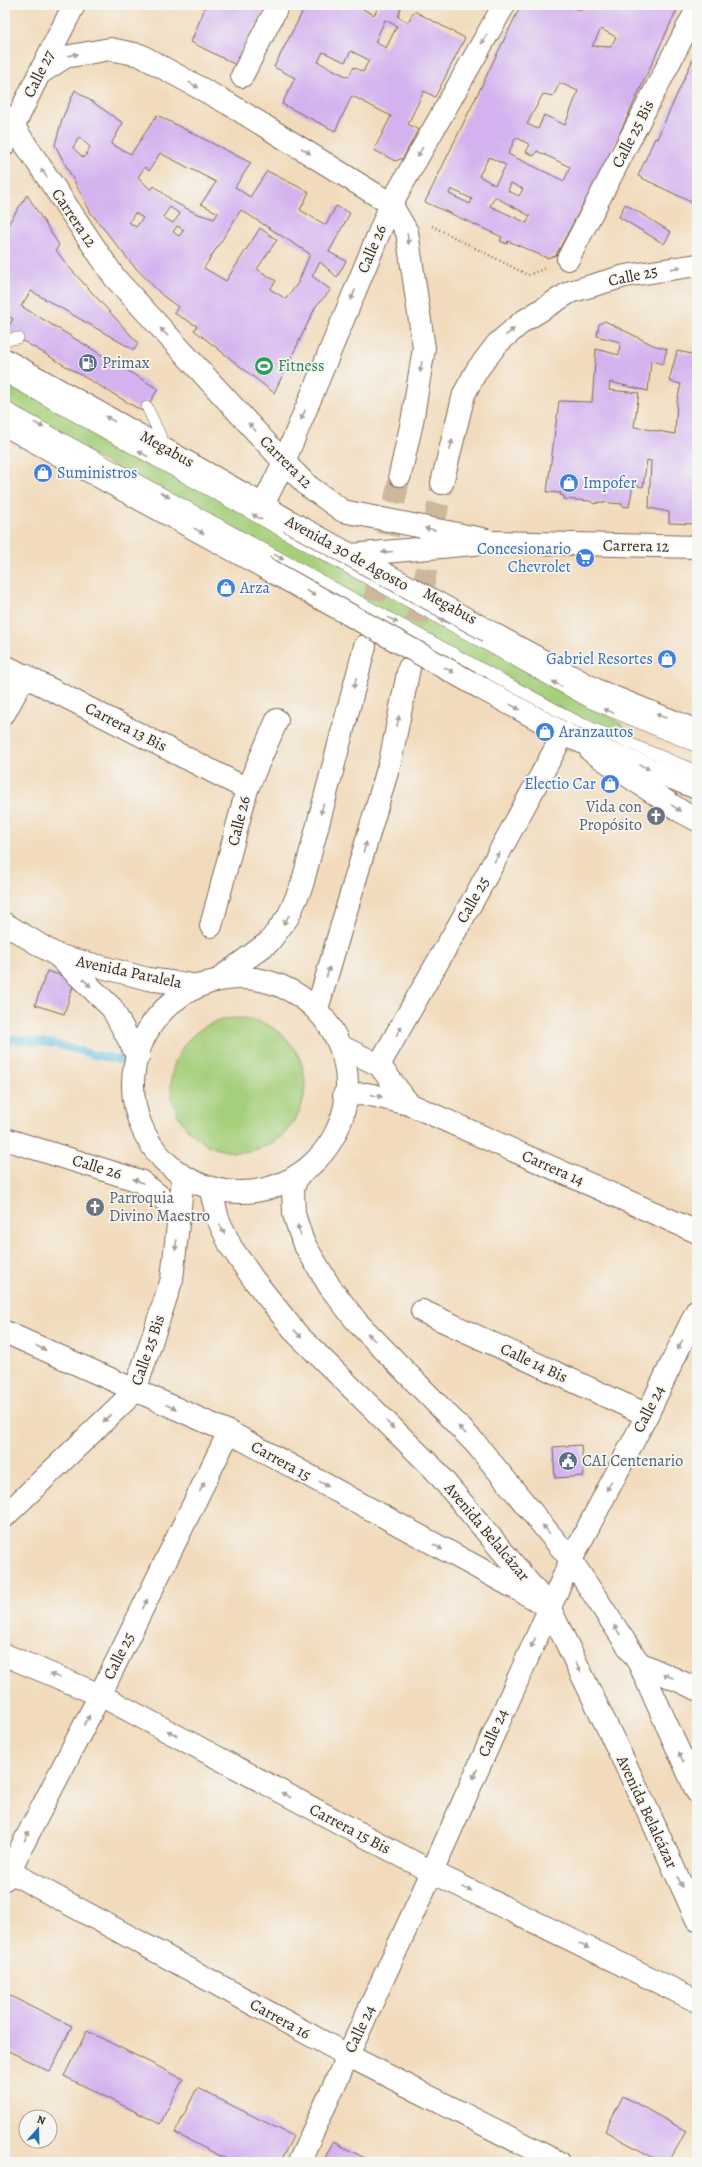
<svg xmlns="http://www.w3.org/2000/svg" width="702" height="2167" font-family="Alegreya,serif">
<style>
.green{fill:#a6cf7b;stroke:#707c4c}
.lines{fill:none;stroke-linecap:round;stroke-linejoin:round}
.stream{stroke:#5fbdde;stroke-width:8}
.building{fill:#d3b2ef;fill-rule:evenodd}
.secondary-tunnel{stroke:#cdb89c;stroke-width:22;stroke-dasharray:22 11;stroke-linecap:butt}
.lane-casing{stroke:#7b6855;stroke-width:12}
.street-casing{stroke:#7b6855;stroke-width:24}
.secondary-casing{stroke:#7b6855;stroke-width:24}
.primary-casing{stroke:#7b6855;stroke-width:24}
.path{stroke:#7b6855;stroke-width:2.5;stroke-dasharray:1 3;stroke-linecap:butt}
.lane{stroke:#fff;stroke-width:11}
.street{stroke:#fff;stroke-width:22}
.secondary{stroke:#fff;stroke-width:22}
.primary{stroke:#fff;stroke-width:22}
.secondary-bridge-casing{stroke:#7b6855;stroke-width:24;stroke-linecap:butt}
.primary-bridge-casing{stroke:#7b6855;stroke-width:24;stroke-linecap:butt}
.secondary-bridge{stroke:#fff;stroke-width:22}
.primary-bridge{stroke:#fff;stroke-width:22}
.oneway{fill:#a79f9a}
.labels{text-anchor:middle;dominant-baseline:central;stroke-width:3.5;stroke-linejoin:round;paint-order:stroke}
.street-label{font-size:16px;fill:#3b2a1e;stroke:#f6f6f2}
.service-label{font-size:16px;fill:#4e5e75;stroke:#f6f6f2;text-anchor:start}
.leisure-label{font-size:16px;fill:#27864d;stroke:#f6f6f2;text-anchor:start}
.shop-label{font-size:16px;fill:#366cbe;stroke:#f6f6f2;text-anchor:start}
.worship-label{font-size:16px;fill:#5b616d;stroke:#f6f6f2;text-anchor:end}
</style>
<rect width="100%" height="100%" fill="#f6f6f2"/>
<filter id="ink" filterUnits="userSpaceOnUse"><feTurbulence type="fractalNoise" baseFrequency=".025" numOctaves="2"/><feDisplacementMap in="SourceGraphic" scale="8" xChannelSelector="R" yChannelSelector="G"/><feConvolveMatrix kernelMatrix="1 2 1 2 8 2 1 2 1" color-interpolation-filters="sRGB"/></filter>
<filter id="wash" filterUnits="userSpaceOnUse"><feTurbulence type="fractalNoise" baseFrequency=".012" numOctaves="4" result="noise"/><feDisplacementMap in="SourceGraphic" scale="16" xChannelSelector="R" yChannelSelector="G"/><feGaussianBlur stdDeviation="0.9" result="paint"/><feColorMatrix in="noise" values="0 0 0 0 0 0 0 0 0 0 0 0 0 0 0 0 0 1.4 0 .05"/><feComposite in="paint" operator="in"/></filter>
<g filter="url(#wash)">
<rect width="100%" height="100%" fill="#f2dbbc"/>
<g class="green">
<polygon points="5,377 591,703 634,734 580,723 5,407"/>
<circle cx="238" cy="1085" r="67"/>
</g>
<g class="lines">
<polyline class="stream" points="5,1045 11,1039 55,1044 95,1055 127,1061"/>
</g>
<g id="blocks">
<g class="building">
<polygon points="206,5 266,5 236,65 191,42"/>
<path d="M 306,5 L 362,5 L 361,8 L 374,15 L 380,5 L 402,5 L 398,17 L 408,22 L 414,11 L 465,38 L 435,97 L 424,91 L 408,124 L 418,130 L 403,158 L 395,161 L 374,150 L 391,116 L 352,96 L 335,131 L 282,104 L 295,78 L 274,67 ZM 385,20 L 397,26 L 386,48 L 375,42 ZM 351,51 L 369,60 L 363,72 L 354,67 L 348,77 L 318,62 L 323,52 L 345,62 Z"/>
<path d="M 521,5 L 529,8 L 530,5 L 569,5 L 581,11 L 583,5 L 679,5 L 610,154 L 556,255 L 547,258 L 508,241 L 507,244 L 500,241 L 502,237 L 425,202 ZM 601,29 L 616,37 L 611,47 L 592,46 ZM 560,83 L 578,91 L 565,125 L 544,115 L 538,129 L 527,124 L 543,94 L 553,96 ZM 516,137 L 530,145 L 526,152 L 534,156 L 537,151 L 570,167 L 564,181 L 508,154 ZM 489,157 L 506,165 L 495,185 L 479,176 ZM 511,183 L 523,189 L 519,196 L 508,191 ZM 451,189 L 472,199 L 470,204 L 449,194 ZM 495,197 L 530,216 L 527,223 L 490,206 Z"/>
<polygon points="697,50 697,205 638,176 655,138 657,139"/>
<path d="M 75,90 L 123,123 L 111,144 L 131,154 L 157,115 L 251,163 L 235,187 L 250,197 L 267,171 L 309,192 L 300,210 L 326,225 L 336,206 L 350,213 L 329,252 L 346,261 L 337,277 L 320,262 L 312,276 L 331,290 L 316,306 L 274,393 L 194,330 L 197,326 L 174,313 L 178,307 L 163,296 L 131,263 L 91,213 L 55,145 L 62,119 ZM 79,137 L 90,147 L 84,158 L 73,148 ZM 160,153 L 216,182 L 201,204 L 218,213 L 214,219 L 195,213 L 174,202 L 154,186 L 151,190 L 138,177 L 145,167 L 149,171 ZM 170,207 L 180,214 L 173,223 L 163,217 ZM 241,210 L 310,254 L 298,283 L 286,299 L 270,289 L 276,281 L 257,269 L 277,240 L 260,228 L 226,281 L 204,268 ZM 135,213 L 143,218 L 136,227 L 129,222 ZM 177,226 L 184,230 L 179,236 L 173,232 Z"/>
<polygon points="27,195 59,245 56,250 67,265 138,343 134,350 31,291 21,306 158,389 144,412 6,331 13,319 5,314 5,229"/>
<polygon points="625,204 671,232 664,244 619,217"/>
<polygon points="605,321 653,345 667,349 663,364 651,361 648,391 610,382 609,390 639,393 634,427 675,434 677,402 681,384 669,381 677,351 697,355 697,524 669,523 669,512 649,508 651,461 647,460 643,487 633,485 629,507 622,506 622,504 600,502 594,504 590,501 564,499 564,496 560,495 561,493 547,492 559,401 592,402 596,349 619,355 620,342 597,336 599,324"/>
<polygon points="47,971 75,980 64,1014 35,1005"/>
<polygon points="581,1445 584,1476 555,1478 553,1447"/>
<polygon points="5,1993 72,2026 50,2072 5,2049"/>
<polygon points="87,2031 183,2079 160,2124 64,2076"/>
<polygon points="197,2088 293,2136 280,2162 232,2162 175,2133"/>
<polygon points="623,2096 686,2131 669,2162 661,2162 605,2131"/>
<polygon points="333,2142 373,2162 323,2162"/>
</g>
</g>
</g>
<g filter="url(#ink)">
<use href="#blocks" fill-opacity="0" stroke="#7b6855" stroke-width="1"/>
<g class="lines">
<g class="secondary-tunnel">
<polyline points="368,632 400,475"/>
<polyline points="411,655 442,483"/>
</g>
<defs>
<g id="lane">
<polyline points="5,340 18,338"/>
<polyline points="5,377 591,703 697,747"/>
<polyline points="5,407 580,723 697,771"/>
<polyline points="147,407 166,448"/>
</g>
<g id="street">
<polyline points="39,74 74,5"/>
<polyline points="242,76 278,5"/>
<polyline points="568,259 697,9"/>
<polyline points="263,505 284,462 391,204 504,5"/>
<polyline points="5,666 247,789"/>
<polyline points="5,712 25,675"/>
<polyline points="591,751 682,812 697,820"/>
<polyline points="211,926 247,789 277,720"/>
<polyline points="344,1048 379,1065 409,1104"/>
<polyline points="379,1065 477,893 564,733"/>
<polyline points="344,1095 367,1094 409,1104 697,1232"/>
<polyline points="5,1139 140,1181 180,1212"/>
<polyline points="422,1311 647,1415"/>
<polyline points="5,1332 229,1432 548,1606"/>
<polyline points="5,1516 135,1391 172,1279 183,1179"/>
<polyline points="5,1655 100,1695 432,1872 697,2001"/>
<polyline points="639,1663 697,1689"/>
<polyline points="5,1869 347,2055 558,2162"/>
<polyline points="5,1879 100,1695 229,1432"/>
<polyline points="299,2162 432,1872 571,1560 647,1415 697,1310"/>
</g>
<g id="secondary">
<polyline points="7,117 115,278 284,462 308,486"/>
<polyline points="5,144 39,74 65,57 110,49 140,55 229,104 391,204 407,232 424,348 412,422 400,475"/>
<polyline points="442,483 464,394 477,370 497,344 522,322 570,292 625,276 697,265"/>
<polyline points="496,542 697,547"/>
<polyline points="5,924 58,956 112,1008 138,1057"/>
<polyline points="60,956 148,979 199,986"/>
<polyline points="223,976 269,942 288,917 302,885 365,646"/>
<circle cx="240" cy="1085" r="107"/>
<polyline points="317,1009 390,762 409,668"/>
<polyline points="298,1175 293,1189 294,1214 303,1242 330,1287 357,1322 476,1444 571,1560 639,1663 697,1792"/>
<polyline points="211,1191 218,1219 231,1247 254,1280 297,1334 434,1469 549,1607 647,1809 697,1920"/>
</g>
<g id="primary">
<polyline points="5,360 263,505 289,521"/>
<polyline points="5,425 264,567"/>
<polyline points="488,631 598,691 697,731"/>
<polyline points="481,688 574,739 697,788"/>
</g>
</defs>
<use href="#lane" class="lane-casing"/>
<use href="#street" class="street-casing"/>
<use href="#secondary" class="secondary-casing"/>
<use href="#primary" class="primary-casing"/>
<polyline class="path" points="432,226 528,275 546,268"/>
<use href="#lane" class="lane"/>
<use href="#street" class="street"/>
<use href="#secondary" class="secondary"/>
<use href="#primary" class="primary"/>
<defs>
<polyline id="secondary-bridge" points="308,486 343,511 487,540"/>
<g id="primary-bridge">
<polyline points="289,521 488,631"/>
<polyline points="351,555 496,542"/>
<polyline points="264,567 481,688"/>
</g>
</defs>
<use href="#secondary-bridge" class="secondary-bridge-casing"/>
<use href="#primary-bridge" class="primary-bridge-casing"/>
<use href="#secondary-bridge" class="secondary-bridge"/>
<use href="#primary-bridge" class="primary-bridge"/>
</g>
<defs><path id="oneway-solid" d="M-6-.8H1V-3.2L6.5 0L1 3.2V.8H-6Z"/></defs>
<g class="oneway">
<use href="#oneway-solid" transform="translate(484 39) rotate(120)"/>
<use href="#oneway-solid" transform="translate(73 55) rotate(-10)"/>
<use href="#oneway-solid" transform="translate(194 85) rotate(29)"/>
<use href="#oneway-solid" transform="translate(306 151) rotate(32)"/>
<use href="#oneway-solid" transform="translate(420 152) rotate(120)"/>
<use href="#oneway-solid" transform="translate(44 173) rotate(-124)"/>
<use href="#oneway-solid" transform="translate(408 239) rotate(82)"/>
<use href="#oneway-solid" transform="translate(676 268) rotate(-8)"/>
<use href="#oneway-solid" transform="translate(353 295) rotate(113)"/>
<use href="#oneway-solid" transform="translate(164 332) rotate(-133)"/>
<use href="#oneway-solid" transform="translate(510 332) rotate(-41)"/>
<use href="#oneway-solid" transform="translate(421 367) rotate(99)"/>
<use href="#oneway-solid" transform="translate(303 415) rotate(113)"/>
<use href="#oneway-solid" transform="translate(110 419) rotate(-151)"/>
<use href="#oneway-solid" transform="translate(39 425) rotate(29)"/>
<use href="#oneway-solid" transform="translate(252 427) rotate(-133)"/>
<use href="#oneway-solid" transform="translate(451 445) rotate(-76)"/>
<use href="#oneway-solid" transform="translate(143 454) rotate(-151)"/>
<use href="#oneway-solid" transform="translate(165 495) rotate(29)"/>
<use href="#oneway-solid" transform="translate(257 517) rotate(-151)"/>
<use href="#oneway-solid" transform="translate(430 529) rotate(-169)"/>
<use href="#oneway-solid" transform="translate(199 531) rotate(29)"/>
<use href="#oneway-solid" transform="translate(387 552) rotate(175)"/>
<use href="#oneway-solid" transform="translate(279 557) rotate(29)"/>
<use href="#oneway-solid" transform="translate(311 593) rotate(29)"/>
<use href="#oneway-solid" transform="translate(393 620) rotate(29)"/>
<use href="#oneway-solid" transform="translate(444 621) rotate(-151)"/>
<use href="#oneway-solid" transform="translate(449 670) rotate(29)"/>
<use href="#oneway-solid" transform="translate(355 683) rotate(105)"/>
<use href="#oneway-solid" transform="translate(557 684) rotate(-151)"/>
<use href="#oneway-solid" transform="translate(515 707) rotate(29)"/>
<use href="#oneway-solid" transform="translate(609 711) rotate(-158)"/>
<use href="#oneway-solid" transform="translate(661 716) rotate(-158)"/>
<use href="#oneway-solid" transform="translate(398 721) rotate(-79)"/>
<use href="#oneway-solid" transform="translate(645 767) rotate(22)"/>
<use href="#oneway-solid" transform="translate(676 808) rotate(34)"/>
<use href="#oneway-solid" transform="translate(322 809) rotate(105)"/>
<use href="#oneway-solid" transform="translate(365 847) rotate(-74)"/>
<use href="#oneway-solid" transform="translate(497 857) rotate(-61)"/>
<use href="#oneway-solid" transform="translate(286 920) rotate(124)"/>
<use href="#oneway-solid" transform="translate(328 972) rotate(-74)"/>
<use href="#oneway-solid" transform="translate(87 983) rotate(44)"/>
<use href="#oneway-solid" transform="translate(399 1031) rotate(-60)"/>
<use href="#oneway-solid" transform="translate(377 1096) rotate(13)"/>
<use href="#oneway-solid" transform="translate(138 1181) rotate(-156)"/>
<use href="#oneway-solid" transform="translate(222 1229) rotate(64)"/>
<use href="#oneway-solid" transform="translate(299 1230) rotate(-108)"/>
<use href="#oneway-solid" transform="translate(176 1245) rotate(97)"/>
<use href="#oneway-solid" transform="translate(298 1334) rotate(47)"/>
<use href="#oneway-solid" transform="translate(371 1337) rotate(-134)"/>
<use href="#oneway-solid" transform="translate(680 1345) rotate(116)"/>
<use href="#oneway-solid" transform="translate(41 1348) rotate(24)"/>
<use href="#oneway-solid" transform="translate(171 1407) rotate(24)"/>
<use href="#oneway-solid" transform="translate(107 1418) rotate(136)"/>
<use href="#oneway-solid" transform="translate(390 1425) rotate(45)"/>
<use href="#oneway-solid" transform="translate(462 1430) rotate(-134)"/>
<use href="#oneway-solid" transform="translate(324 1484) rotate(29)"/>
<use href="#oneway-solid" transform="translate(609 1486) rotate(118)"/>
<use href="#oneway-solid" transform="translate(202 1487) rotate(-64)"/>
<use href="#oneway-solid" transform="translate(546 1529) rotate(-129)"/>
<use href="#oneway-solid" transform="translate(438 1547) rotate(29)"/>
<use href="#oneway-solid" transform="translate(145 1604) rotate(-64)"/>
<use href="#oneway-solid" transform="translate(617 1630) rotate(-123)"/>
<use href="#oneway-solid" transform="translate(533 1643) rotate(114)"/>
<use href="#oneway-solid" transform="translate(578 1667) rotate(64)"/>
<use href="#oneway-solid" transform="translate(55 1676) rotate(-157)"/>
<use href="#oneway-solid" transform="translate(668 1676) rotate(-156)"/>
<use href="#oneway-solid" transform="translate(87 1720) rotate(-63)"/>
<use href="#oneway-solid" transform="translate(172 1733) rotate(-152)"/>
<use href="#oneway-solid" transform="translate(681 1757) rotate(-114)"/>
<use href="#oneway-solid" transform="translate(475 1774) rotate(114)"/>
<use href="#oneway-solid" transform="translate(286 1795) rotate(-152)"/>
<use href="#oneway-solid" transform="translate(27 1836) rotate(-63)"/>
<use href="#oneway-solid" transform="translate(680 1882) rotate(66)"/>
<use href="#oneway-solid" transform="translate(467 1889) rotate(26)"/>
<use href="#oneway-solid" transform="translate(584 1946) rotate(26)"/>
</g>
</g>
<defs>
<symbol id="fuel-disc" viewBox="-11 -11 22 22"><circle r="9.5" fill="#5c6f8a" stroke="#f6f6f2"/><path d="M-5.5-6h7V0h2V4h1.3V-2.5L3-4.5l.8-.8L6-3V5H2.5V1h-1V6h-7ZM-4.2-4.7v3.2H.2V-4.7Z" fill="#fff"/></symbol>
<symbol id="stadium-disc" viewBox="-11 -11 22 22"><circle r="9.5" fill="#2e9e5b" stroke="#f6f6f2"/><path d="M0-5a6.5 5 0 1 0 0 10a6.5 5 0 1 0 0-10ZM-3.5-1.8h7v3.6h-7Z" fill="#fff"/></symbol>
<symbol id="shop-disc" viewBox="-11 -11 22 22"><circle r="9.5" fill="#3f7fe0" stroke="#f6f6f2"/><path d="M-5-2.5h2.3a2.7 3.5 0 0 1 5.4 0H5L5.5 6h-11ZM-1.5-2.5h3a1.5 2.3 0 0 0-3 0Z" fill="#fff"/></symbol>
<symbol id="supermarket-disc" viewBox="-11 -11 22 22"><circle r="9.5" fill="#3f7fe0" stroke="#f6f6f2"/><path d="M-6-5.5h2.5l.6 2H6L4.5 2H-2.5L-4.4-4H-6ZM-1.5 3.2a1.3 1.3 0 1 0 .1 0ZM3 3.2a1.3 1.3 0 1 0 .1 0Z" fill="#fff"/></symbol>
<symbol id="church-disc" viewBox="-11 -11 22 22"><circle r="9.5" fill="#6b7280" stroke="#f6f6f2"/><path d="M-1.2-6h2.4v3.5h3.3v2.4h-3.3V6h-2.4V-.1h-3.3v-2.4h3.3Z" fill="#fff"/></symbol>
<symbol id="civic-disc" viewBox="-11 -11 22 22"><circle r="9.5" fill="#5c6f8a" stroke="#f6f6f2"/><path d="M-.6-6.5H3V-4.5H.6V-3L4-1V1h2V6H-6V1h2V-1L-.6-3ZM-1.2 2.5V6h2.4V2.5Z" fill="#fff"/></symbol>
</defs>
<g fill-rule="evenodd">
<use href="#fuel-disc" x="77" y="352" width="22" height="22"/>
<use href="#stadium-disc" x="253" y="355" width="22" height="22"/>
<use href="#shop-disc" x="32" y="462" width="22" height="22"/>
<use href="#shop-disc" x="558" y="472" width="22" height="22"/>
<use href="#supermarket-disc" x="574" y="547" width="22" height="22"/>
<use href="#shop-disc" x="215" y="577" width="22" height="22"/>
<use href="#shop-disc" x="656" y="648" width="22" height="22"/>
<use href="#shop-disc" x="534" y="721" width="22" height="22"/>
<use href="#shop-disc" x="599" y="773" width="22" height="22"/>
<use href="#church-disc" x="645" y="805" width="22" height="22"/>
<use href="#church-disc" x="84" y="1196" width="22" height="22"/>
<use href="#civic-disc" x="557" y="1450" width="22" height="22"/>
</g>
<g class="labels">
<g class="street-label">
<text transform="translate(39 74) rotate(-64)">Calle 27</text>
<text transform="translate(633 134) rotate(-63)">Calle 25 Bis</text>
<text transform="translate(74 218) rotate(56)">Carrera 12</text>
<text transform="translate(372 249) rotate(-67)">Calle 26</text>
<text transform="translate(633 276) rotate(-12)">Calle 25</text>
<text transform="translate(167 449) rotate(29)">Megabus</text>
<text transform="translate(286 462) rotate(45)">Carrera 12</text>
<text transform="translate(636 546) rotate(1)">Carrera 12</text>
<text transform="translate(347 553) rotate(29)">Avenida 30 de Agosto</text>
<text transform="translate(450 606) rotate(29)">Megabus</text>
<text transform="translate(126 727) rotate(27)">Carrera 13 Bis</text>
<text transform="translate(239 821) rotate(-76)">Calle 26</text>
<text transform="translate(473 900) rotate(-61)">Calle 25</text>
<text transform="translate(129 972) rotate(12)">Avenida Paralela</text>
<text transform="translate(97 1167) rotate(17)">Calle 26</text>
<text transform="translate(553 1168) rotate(24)">Carrera 14</text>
<text transform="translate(148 1350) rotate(-71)">Calle 25 Bis</text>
<text transform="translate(534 1363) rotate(25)">Calle 14 Bis</text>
<text transform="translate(649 1409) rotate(-63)">Calle 24</text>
<text transform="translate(281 1461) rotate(29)">Carrera 15</text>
<text transform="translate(487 1532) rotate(50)">Avenida Belalcázar</text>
<text transform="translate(119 1656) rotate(-64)">Calle 25</text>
<text transform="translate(493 1733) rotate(-66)">Calle 24</text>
<text transform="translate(647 1812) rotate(65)">Avenida Belalcázar</text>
<text transform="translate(350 1829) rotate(28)">Carrera 15 Bis</text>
<text transform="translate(280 2019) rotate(29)">Carrera 16</text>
<text transform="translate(360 2029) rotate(-65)">Calle 24</text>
</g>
<g class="service-label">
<text x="102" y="363">Primax</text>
<text x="582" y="1461">CAI Centenario</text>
</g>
<g class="leisure-label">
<text x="278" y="366">Fitness</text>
</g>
<g class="shop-label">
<text x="57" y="473">Suministros</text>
<text x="583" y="483">Impofer</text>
<text x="571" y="549" text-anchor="end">Concesionario<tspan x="571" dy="18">Chevrolet</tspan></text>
<text x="240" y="588">Arza</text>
<text x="653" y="659" text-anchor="end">Gabriel Resortes</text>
<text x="559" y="732">Aranzautos</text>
<text x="596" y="784" text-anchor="end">Electio Car</text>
</g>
<g class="worship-label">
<text x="642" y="807">Vida con<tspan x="642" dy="18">Propósito</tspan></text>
<text x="109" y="1198" text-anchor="start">Parroquia<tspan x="109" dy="18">Divino Maestro</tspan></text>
</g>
</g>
<rect width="702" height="2167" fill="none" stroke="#f6f6f2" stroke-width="20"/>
<g transform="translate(38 2129) rotate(20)"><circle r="19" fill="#f6f6f2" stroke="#aba49d"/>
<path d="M0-3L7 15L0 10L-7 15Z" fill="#1f6fb2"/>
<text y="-6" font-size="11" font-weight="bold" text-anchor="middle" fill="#3b2a1e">N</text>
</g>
</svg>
